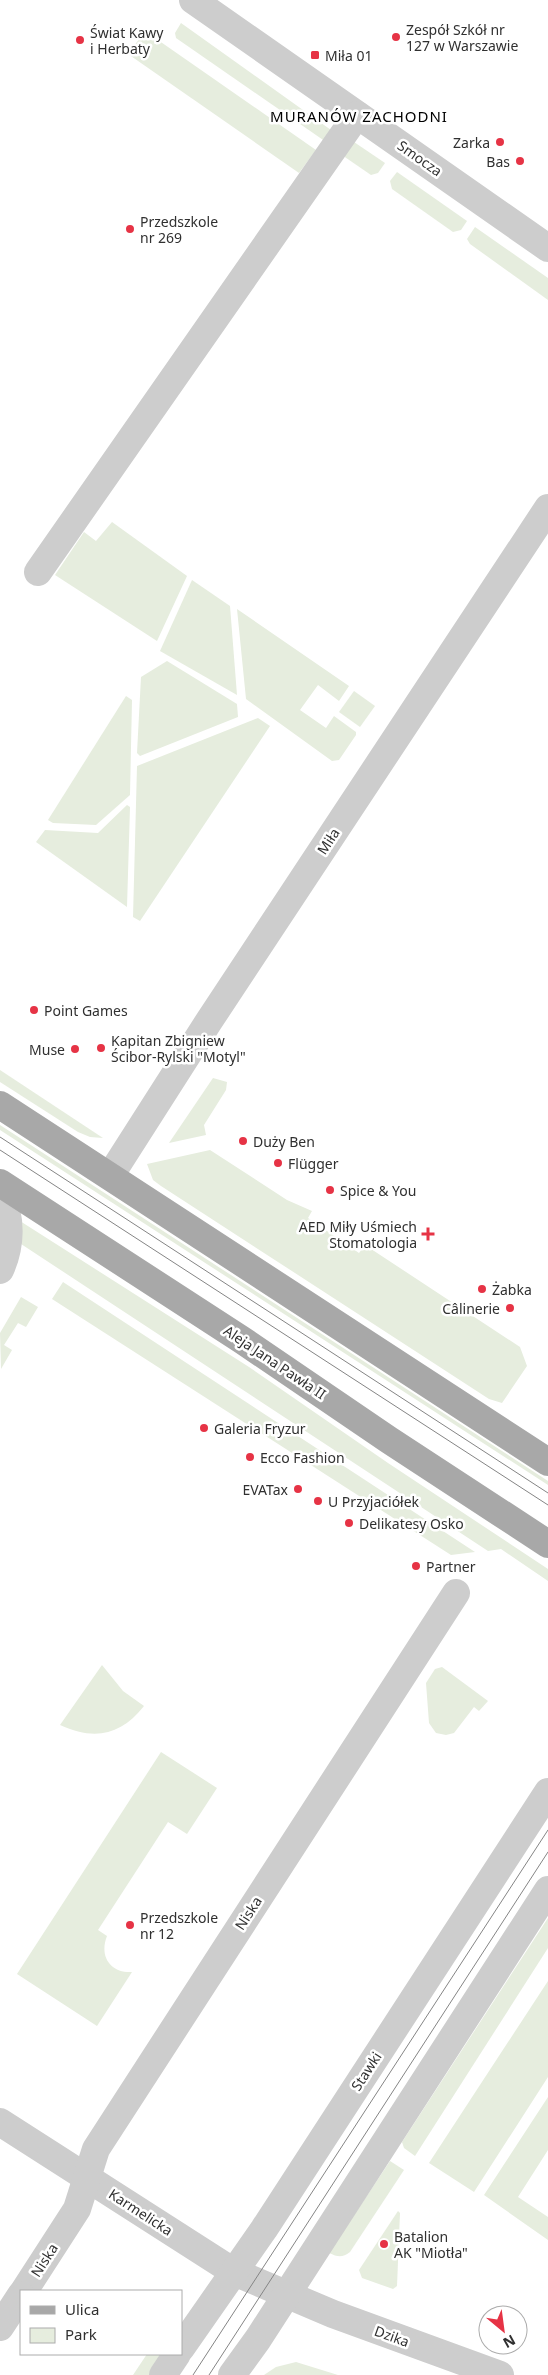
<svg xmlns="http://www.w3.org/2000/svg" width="548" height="2375" font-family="'Noto Sans',sans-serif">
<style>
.green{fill:#e6edde}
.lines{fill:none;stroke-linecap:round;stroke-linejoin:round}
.minor{stroke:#cdcdcd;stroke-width:28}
.major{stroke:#a8a8a8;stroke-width:28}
.tram{stroke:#858585;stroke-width:1}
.poi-dot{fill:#e63345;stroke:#fff;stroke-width:2}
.labels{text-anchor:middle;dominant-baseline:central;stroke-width:5;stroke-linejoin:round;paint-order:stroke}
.poi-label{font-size:14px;fill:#303030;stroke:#fff;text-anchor:start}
.street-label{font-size:14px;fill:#303030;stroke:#fff}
.neighbourhood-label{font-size:15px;letter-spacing:1px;fill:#000;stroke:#fff}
</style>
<rect width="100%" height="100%" fill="#fff"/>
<g class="green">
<polygon points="181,23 331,130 326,142 176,38 175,33"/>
<polygon points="145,31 316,150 299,173 128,54"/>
<polygon points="354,142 385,163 378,173 371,175 339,153"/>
<polygon points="397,172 467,221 461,230 453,232 392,189 390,181"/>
<polygon points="475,227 548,278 548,300 470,244 467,239"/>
<polygon points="112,522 187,576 157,641 55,575 84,532 96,541"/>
<polygon points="192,580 230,606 237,695 160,651"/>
<polygon points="237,609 349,686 339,701 318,685 300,710 326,728 334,716 356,732 356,735 339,760 332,761 246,699"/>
<polygon points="167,661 237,704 238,717 140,756 137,753 141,677"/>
<polygon points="354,691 375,706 360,727 339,712"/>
<polygon points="126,696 132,700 130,795 96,825 53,823 48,820"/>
<polygon points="258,718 270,726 140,921 133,917 137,766"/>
<polygon points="127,805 130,807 127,907 36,842 45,830 98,833"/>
<polygon points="0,1070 103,1138 90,1137 78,1132 0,1082"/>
<polygon points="213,1078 227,1082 226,1090 204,1125 206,1135 169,1143"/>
<polygon points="0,1125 548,1481 548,1485 0,1130"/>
<polygon points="210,1150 287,1200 312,1211 308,1218 359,1253 365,1245 520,1347 527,1366 502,1403 489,1399 161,1186 153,1180 147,1164"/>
<polygon points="20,1221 249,1367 388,1463 548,1569 548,1581 501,1549 488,1551 18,1242"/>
<polygon points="63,1282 475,1552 451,1555 52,1299"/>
<polygon points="21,1297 38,1307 26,1327 18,1323 4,1345 12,1350 1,1369 0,1333"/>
<path d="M 102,1665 L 123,1691 L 144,1706 C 121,1735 95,1741 60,1725 Z"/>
<polygon points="442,1667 488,1701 479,1711 474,1707 454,1733 446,1735 436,1733 429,1723 426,1683 435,1669"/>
<path d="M 161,1752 L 217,1788 L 187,1834 L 168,1822 L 98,1930 L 107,1936 C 99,1956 110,1973 132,1972 L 97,2026 L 17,1974 Z"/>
<polygon points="548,1918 548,1948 415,2156 404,2148 402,2142"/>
<polygon points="548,1981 548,2077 474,2192 429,2163"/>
<polygon points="548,2097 548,2150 518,2197 548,2217 548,2240 484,2195"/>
<path d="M 390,2161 L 404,2170 L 350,2252 C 342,2258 338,2257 329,2253 Z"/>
<polygon points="398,2211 400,2213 397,2286 393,2289 362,2278 359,2270"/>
<polygon points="147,2354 164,2354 151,2375 133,2375"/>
<polygon points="296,2362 338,2375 264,2375 276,2367"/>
</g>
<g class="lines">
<g class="minor">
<polyline points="193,0 548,248"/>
<polyline points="38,572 357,115"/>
<polyline points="110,1176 209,1021 548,508"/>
<path d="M 0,1194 C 12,1218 11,1246 0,1270"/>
<polyline points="0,2122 234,2272 333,2314 500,2375"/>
<polyline points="24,2291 77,2209 96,2149 456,1593"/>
<polyline points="0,2327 21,2295"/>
<polyline points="181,2348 264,2229 548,1792"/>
<polyline points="163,2375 177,2354"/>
<polyline points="232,2375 258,2339 548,1890"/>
</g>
<g class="major">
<polyline points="0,1105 548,1462"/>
<polyline points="0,1183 242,1340 389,1440 548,1544"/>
</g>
<g class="tram">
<polyline points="0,1137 548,1493"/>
<polyline points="0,1150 548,1505"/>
<polyline points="193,2375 548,1830"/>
<polyline points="209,2375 548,1852"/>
</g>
</g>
<g class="poi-dot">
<circle cx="396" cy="37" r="5"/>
<circle cx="80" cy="40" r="5"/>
<rect x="310" y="50" width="10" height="10" rx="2.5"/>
<circle cx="500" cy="142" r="5"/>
<circle cx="520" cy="161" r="5"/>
<circle cx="130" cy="229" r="5"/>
<circle cx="34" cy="1010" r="5"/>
<circle cx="101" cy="1048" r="5"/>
<circle cx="75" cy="1049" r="5"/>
<circle cx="243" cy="1141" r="5"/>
<circle cx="278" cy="1163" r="5"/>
<circle cx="330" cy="1190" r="5"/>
<path d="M425.5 1226.5h5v5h5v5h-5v5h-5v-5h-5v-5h5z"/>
<circle cx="482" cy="1289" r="5"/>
<circle cx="510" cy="1308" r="5"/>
<circle cx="204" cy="1428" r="5"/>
<circle cx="250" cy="1457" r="5"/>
<circle cx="298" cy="1489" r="5"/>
<circle cx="318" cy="1501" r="5"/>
<circle cx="349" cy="1523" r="5"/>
<circle cx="416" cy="1566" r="5"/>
<circle cx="130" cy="1925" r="5"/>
<circle cx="384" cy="2244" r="5"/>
</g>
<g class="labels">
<g class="poi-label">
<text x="406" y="29">Zespół Szkół nr<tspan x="406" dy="16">127 w Warszawie</tspan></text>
<text x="90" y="32">Świat Kawy<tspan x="90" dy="16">i Herbaty</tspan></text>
<text x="325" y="55">Miła 01</text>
<text x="490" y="142" text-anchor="end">Zarka</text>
<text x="510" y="161" text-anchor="end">Bas</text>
<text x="140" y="221">Przedszkole<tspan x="140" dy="16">nr 269</tspan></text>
<text x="44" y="1010">Point Games</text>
<text x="111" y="1040">Kapitan Zbigniew<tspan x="111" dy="16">Ścibor-Rylski "Motyl"</tspan></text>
<text x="65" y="1049" text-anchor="end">Muse</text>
<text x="253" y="1141">Duży Ben</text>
<text x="288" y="1163">Flügger</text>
<text x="340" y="1190">Spice &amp; You</text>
<text x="417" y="1226" text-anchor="end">AED Miły Uśmiech<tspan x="417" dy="16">Stomatologia</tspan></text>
<text x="492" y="1289">Żabka</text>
<text x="500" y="1308" text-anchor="end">Câlinerie</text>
<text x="214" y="1428">Galeria Fryzur</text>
<text x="260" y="1457">Ecco Fashion</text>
<text x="288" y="1489" text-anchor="end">EVATax</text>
<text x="328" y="1501">U Przyjaciółek</text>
<text x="359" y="1523">Delikatesy Osko</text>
<text x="426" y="1566">Partner</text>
<text x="140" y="1917">Przedszkole<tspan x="140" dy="16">nr 12</tspan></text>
<text x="394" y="2236">Batalion<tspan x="394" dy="16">AK "Miotła"</tspan></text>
</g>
<g class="street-label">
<text transform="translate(420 158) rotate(35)">Smocza</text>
<text transform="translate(328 841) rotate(-57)">Miła</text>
<text transform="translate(275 1362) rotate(34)">Aleja Jana Pawła II</text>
<text transform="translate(248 1913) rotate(-57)">Niska</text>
<text transform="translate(366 2071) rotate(-57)">Stawki</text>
<text transform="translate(141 2212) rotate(33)">Karmelicka</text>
<text transform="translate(44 2260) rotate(-57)">Niska</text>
<text transform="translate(392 2336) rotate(20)">Dzika</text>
</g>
<g class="neighbourhood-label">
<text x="359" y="116">MURANÓW ZACHODNI</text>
</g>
</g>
<rect x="20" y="2290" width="162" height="65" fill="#ffffff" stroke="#acacac"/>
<rect x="30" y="2306" width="25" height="8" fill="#a8a8a8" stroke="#acacac"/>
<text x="65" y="2315" font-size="15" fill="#303030">Ulica</text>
<rect x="30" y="2328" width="25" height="15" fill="#e6edde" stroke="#acacac"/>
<text x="65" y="2340" font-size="15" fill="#303030">Park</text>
<g transform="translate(503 2330) rotate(151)"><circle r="24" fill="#ffffff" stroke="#acacac"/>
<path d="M0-4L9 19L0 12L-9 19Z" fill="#e63345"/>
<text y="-8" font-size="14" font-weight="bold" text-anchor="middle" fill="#303030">N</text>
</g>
</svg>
